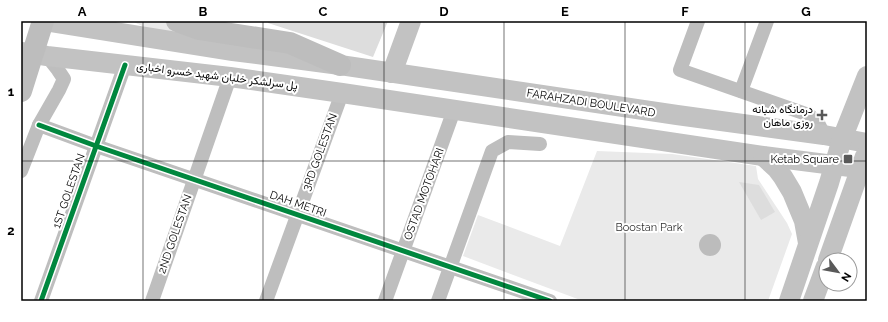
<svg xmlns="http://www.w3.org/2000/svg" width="888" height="322" font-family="Raleway,Vazirmatn,sans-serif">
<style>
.green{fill:#eaeaea}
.water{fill:#bcbcbc}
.building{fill:#ddd}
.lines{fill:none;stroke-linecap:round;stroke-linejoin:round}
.street{stroke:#bebebe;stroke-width:14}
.secondary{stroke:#c2c2c2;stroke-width:20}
.highway{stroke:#bdbdbd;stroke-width:22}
.cycleway-casing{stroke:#fff;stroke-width:8}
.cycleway{stroke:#00873e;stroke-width:5}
.grid{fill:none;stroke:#000;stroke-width:1;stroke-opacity:0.55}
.poi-dot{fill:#595959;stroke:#fff;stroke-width:1.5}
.labels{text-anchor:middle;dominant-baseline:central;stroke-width:4;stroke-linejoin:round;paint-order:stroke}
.street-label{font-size:11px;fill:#000;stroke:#fff}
.poi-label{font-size:11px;fill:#000;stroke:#fff;text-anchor:end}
.park-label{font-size:11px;fill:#303030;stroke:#fff}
.neatline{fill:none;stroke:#000;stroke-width:1.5}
.grid-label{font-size:13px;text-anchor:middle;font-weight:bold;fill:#000}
</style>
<rect width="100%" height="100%" fill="#fff"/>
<g class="green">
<polygon points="132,21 168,21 247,42 146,28"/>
<polygon points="597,151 672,154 756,166 758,179 787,223 792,234 768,301 583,301 463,256 478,215 560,246"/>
</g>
<circle class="water" cx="710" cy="245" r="11"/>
<g class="building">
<polygon points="268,21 388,21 373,57 268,23"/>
<polygon points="739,182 759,185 775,212 761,220"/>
</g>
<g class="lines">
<g class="street">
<polyline points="698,21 680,70 809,115 818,123 824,135"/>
<polyline points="741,91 767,21"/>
<polyline points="39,125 96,146 550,301"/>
<polyline points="21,171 39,125 59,90 64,79 58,70 47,56"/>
<polyline points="41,301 125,65"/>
<polyline points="152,301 230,77"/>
<polyline points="266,301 342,93"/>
<polyline points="385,301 454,110"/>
<polyline points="438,301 492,151 508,142 540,144"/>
</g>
<g class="secondary">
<polyline points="45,21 233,51 340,65 677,115 824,135 867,143"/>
<polyline points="21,52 47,56 230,77 342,93 763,156 834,165 867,169"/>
<polyline points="392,73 411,21"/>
<polyline points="763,156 777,169 783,177 792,192 804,221 808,243"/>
<polyline points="828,260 865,156"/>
<polyline points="789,301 829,183 842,139 867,76"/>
<polyline points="813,301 826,266"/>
</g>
<g class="highway">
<polyline points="177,21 199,29 290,43 340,65"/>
<polyline points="21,91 43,21"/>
</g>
<defs>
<g id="cycleway">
<polyline points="39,125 96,146 550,301"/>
<polyline points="41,301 125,65"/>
</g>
</defs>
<use href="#cycleway" class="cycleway-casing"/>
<use href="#cycleway" class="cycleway"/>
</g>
<path class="grid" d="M 143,21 L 143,301M 263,21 L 263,301M 384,21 L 384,301M 504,21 L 504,301M 625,21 L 625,301M 745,21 L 745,301M 21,161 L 867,161"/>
<g class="poi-dot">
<path d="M820 109h4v4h4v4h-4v4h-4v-4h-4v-4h4z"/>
<rect x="843" y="154" width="10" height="10" rx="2"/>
</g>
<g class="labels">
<g class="street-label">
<text transform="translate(217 76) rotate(7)">پل سرلشکر خلبان شهید خسرو اخباری</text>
<text transform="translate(591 103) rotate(9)">FARAHZADI BOULEVARD</text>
<text transform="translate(320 152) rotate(-70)">3RD GOLESTAN</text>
<text transform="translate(69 191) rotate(-71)">1ST GOLESTAN</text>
<text transform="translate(424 194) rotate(-70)">OSTAD MOTOHARI</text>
<text transform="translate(298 204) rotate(19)">DAH METRI</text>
<text transform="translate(175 234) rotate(-71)">2ND GOLESTAN</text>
</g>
<g class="poi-label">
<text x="813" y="109">درمانگاه شبانه<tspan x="813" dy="13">روزی ماهان</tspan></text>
<text x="839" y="159">Ketab Square</text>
</g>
<g class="park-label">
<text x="649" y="227">Boostan Park</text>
</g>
</g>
<rect width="888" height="322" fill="none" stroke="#ffffff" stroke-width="44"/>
<g transform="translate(838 272) rotate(122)"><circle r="19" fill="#ffffff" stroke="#999999"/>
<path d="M0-3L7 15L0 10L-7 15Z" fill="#595959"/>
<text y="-6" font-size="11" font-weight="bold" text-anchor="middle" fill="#000000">N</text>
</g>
<rect x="22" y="22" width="844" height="278" class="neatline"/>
<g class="grid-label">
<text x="82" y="16">A</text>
<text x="203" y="16">B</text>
<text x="323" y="16">C</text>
<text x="444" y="16">D</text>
<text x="565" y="16">E</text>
<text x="685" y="16">F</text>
<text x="806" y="16">G</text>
<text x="11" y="96">1</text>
<text x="11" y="235">2</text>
</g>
</svg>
